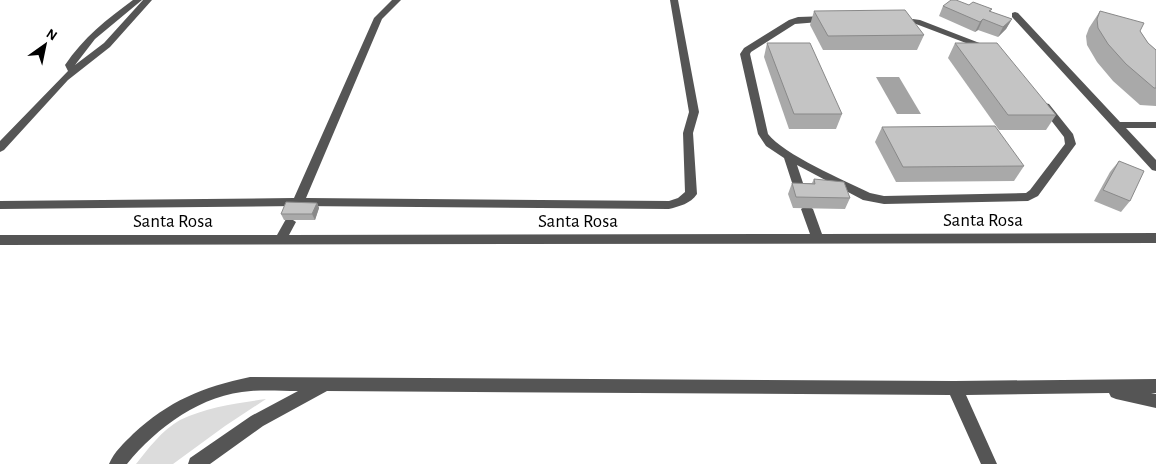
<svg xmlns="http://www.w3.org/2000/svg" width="1156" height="464" font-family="'Alegreya Sans',sans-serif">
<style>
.green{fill:#dcdcdc}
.water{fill:#a3a3a3}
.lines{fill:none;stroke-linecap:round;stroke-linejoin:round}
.minor{fill:#555;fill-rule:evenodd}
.wall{fill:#a9a9a9}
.shaded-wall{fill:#898989}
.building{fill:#c4c4c4;stroke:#898989}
.labels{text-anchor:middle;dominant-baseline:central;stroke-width:4;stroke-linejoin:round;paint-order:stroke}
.street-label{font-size:19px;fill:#000;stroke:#fff}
</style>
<rect width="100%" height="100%" fill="#fff"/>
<path class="green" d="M 266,399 L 225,426 L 173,464 L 136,464 C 148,449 162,430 180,420 C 207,407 237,403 266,399 Z"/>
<polygon class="water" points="876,77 899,77 921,114 897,114"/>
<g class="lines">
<g class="minor">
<path d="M 133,0 L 142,0 L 95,39 L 75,65 L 104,43 L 143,0 L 152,0 L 110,47 L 68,80 L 4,150 L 0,152 L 0,141 L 68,71 L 65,65 C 83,38 107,19 133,0 Z"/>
<path d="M 392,0 L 401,0 L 382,19 L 306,198 L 669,201 L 678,198 L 685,192 L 683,133 L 689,112 L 670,0 L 678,0 L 699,112 L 693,133 L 697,194 C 690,204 680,206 669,209 L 298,206 L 0,209 L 0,201 L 294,198 L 374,18 Z"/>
<polygon points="1015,12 1018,13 1120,122 1156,122 1156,128 1126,128 1156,160 1156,171 1152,170 1012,17 1012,13"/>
<path d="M 828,16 L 831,17 L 831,21 L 795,24 L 751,52 L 750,54 L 768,134 C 783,154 845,181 870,193 L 884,196 L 1026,193 L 1030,190 L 1065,144 L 1064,137 L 1040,106 L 1045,103 L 1049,104 L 1073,134 L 1076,144 L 1038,196 L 1028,201 L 884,204 L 863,200 L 797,165 L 806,192 L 804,195 L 796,195 L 784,158 L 766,146 L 758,134 L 740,54 L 744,48 L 789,20 L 798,17 Z"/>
<polygon points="898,17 920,20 995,49 993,51 987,51 916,24 895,22 895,18"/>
<polygon points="807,205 813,209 822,234 1156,233 1156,243 0,245 0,235 277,235 286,219 290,218 296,222 289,235 810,234 801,209"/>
<path d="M 250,377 L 955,381 L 1156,379 L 1156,393 L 1151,393 L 1156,394 L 1156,408 L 1116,399 L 1111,397 L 1109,393 L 966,395 L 997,464 L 981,464 L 950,395 L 327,391 L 263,426 L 210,464 L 188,464 L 190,458 L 251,416 L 298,391 C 283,391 267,390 251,391 C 202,394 157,427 127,464 L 109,464 C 114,452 124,443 133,434 C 169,401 202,387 250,377 Z"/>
</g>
</g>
<g class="wall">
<polygon points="969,5 992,9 990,12 1012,19 1006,29 998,37 978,30 975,32 939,16 943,6"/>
<polygon points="814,11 924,35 917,50 823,50 810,25"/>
<polygon points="1100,11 1140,31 1148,43 1156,50 1156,106 1140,105 1113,81 1097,62 1087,45 1086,36 1089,28"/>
<polygon points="767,43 842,114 836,129 789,129 764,57"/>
<polygon points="955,43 1056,115 1046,130 999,130 948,58"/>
<polygon points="882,127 1024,166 1014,181 896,182 875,142"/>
<polygon points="1119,161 1130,201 1121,212 1094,201 1110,172"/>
<polygon points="814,179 850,198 845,209 793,208 788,194 792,183 812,183"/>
<polygon points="317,203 319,208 315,220 284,220 281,214"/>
</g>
<g class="shaded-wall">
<polygon points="983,19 978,30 975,32 980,22"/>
<polygon points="1012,19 1006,29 998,37 1003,27"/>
<polygon points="317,203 319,208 315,220 312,214"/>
</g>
<g class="building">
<polygon points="951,0 956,0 969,5 973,2 992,9 989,11 1012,19 1003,27 983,19 980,22 943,6"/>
<polygon points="905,10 924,35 828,36 814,11"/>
<polygon points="1100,11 1144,23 1140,31 1148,43 1156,50 1156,88 1154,88 1126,64 1108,44 1098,28 1097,19"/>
<polygon points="767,43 810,43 842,114 794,114"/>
<polygon points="955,43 997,43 1056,115 1008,115"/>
<polygon points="995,126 1024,166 903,167 882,127"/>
<polygon points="1119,161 1144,171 1130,201 1103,190"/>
<polygon points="814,179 844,182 850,198 796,197 792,183 815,184"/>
<polygon points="286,202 317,203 312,214 281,214"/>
</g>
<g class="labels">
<g class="street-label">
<text x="983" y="220">Santa Rosa</text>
<text x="173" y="221">Santa Rosa</text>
<text x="578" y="221">Santa Rosa</text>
</g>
</g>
<g transform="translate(45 45) rotate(33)" stroke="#ffffff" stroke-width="4" paint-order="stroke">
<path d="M0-4L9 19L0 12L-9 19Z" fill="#000000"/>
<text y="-8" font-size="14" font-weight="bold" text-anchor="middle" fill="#000000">N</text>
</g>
</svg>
